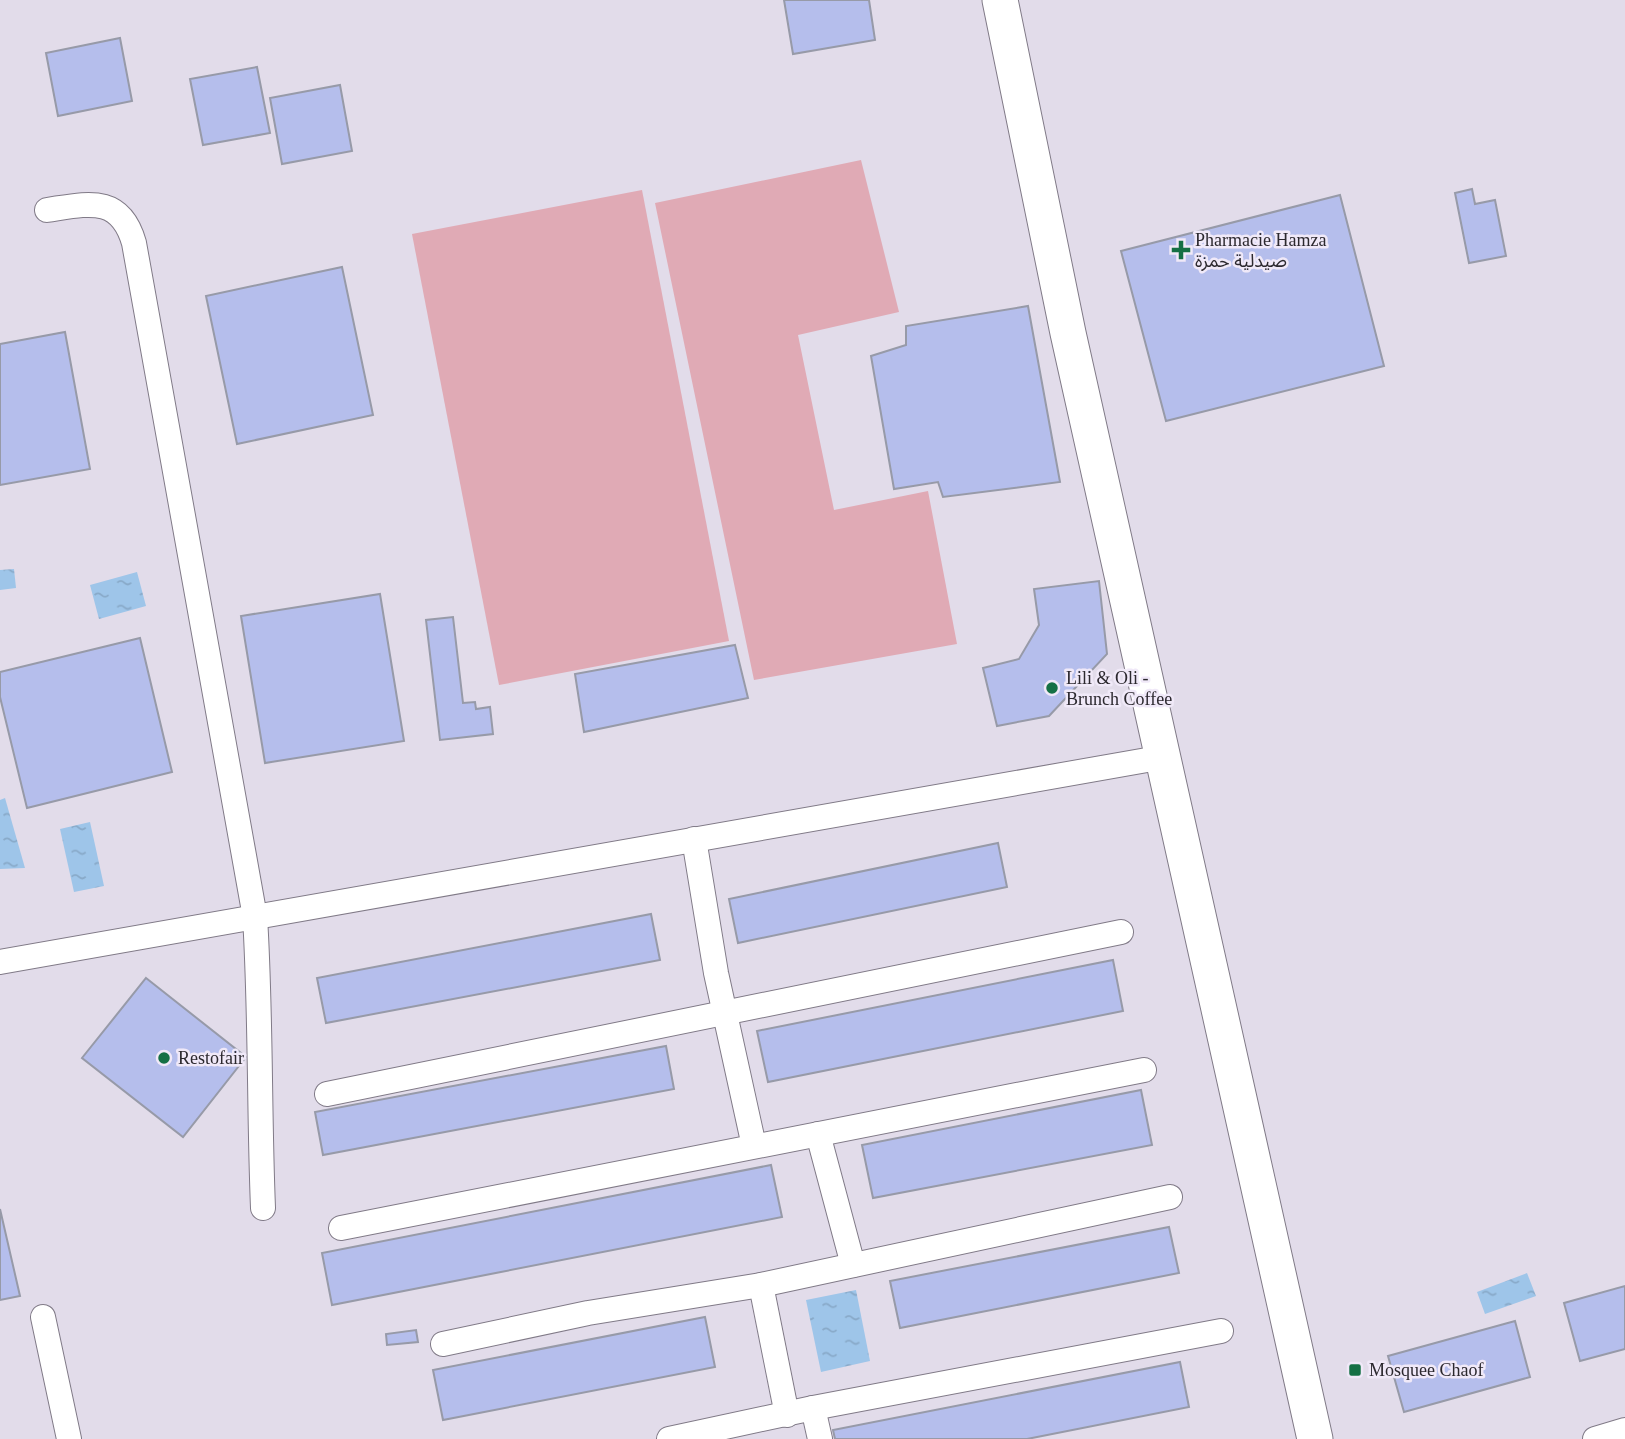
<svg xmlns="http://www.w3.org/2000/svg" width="1625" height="1439" font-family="'Times New Roman','Noto Sans Arabic',serif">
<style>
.pitch{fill:#e0aab5}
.water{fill:url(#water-ripples)}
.building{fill:#b5beec;stroke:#979aa8;stroke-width:2}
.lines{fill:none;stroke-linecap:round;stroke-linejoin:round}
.street-casing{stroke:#807a87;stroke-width:26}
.secondary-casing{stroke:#807a87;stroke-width:37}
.street{stroke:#fff;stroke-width:24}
.secondary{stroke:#fff;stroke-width:35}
.poi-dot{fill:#157045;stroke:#f0e9f8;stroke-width:2.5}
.labels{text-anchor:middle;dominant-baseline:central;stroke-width:5;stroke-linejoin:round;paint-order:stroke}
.poi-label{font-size:18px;fill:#2c292f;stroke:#f0e9f8;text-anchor:start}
</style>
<defs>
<pattern id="water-ripples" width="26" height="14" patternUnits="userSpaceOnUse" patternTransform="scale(1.75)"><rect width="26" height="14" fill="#9ec5e9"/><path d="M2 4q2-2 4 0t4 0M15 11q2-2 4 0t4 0" fill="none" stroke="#88a9c8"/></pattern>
</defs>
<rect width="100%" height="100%" fill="#e2dcea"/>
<g class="pitch">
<polygon points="861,160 899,312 798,335 834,510 928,491 957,644 754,680 655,203"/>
<polygon points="642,190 729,641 499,685 412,234"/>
</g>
<g class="water">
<polygon points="14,569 16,588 0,590 0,570"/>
<polygon points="137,572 146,606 99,619 90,585"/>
<polygon points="5,798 25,868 0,869 0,800"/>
<polygon points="90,822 104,886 74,892 60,829"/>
<polygon points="1527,1273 1536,1296 1485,1314 1477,1292"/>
<polygon points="856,1290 870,1361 821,1372 806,1300"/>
</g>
<g class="building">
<polygon points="784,0 869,0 875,40 793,54"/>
<polygon points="120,38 132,101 58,116 46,53"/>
<polygon points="257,67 270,133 203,145 190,79"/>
<polygon points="340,85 352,151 282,164 270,98"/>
<polygon points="1472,189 1475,204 1495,200 1506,256 1469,263 1455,193"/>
<polygon points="1340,195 1384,366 1166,421 1121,251"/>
<polygon points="342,267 373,415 237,444 206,296"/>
<polygon points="1028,306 1060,482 943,497 938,482 894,489 871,356 906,345 906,326"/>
<polygon points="65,332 90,469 0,485 0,344"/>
<polygon points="1099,581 1107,654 1049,716 997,726 983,668 1019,659 1039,625 1034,589"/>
<polygon points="380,594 404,741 265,763 241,616"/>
<polygon points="453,617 463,703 475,702 476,709 490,707 493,734 440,740 426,620"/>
<polygon points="140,638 172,772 27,808 0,697 0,672"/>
<polygon points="735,645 748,698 584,732 575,674"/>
<polygon points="998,843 1007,887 738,943 729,899"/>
<polygon points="651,914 660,960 326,1023 317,978"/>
<polygon points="1113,960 1123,1011 768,1082 757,1031"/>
<polygon points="146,978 246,1057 183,1137 82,1058"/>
<polygon points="666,1046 674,1089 323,1155 315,1112"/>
<polygon points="1141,1090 1152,1145 873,1198 862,1145"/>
<polygon points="771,1165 782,1217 332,1305 322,1253"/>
<polygon points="0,1209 20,1296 0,1300"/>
<polygon points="1169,1227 1179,1273 900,1328 890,1281"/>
<polygon points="1625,1286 1625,1349 1580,1361 1564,1303"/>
<polygon points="705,1317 715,1367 443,1420 433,1370"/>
<polygon points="1515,1321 1530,1377 1404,1412 1388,1356"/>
<polygon points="416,1330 418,1342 387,1345 386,1334"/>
<polygon points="1180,1362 1189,1407 1027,1439 835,1439 833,1430"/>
</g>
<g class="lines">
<defs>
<g id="street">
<path d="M 47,210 C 87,204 120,194 134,243 L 255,917 C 261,1014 259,1111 263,1208"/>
<polyline points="694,839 716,973 754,1146"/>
<polyline points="0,962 1164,757"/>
<polyline points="327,1094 1121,932"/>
<polyline points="818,1134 853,1265"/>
<polyline points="341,1228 1144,1070"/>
<polyline points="761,1285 787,1415"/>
<polyline points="43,1317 69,1439"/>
<polyline points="443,1344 588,1313 761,1285 1170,1197"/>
<polyline points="813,1408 820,1439"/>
<polyline points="669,1439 813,1408 1221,1331"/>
<polyline points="1595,1439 1625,1430"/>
</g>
<polyline id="secondary" points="1000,0 1068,333 1315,1439"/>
</defs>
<use href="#street" class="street-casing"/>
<use href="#secondary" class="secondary-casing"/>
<use href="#street" class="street"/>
<use href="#secondary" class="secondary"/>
</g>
<g class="poi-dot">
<path d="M1177.5 239.5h7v7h7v7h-7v7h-7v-7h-7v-7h7z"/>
<circle cx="1052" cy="688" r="7"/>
<circle cx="164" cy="1058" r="7"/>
<rect x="1348" y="1363" width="14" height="14" rx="3.5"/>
</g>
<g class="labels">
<g class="poi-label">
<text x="1195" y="240">Pharmacie Hamza<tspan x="1195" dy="21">صيدلية حمزة</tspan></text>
<text x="1066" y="678">Lili &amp; Oli -<tspan x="1066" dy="21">Brunch Coffee</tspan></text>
<text x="178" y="1058">Restofair</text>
<text x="1369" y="1370">Mosquee Chaof</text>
</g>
</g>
</svg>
